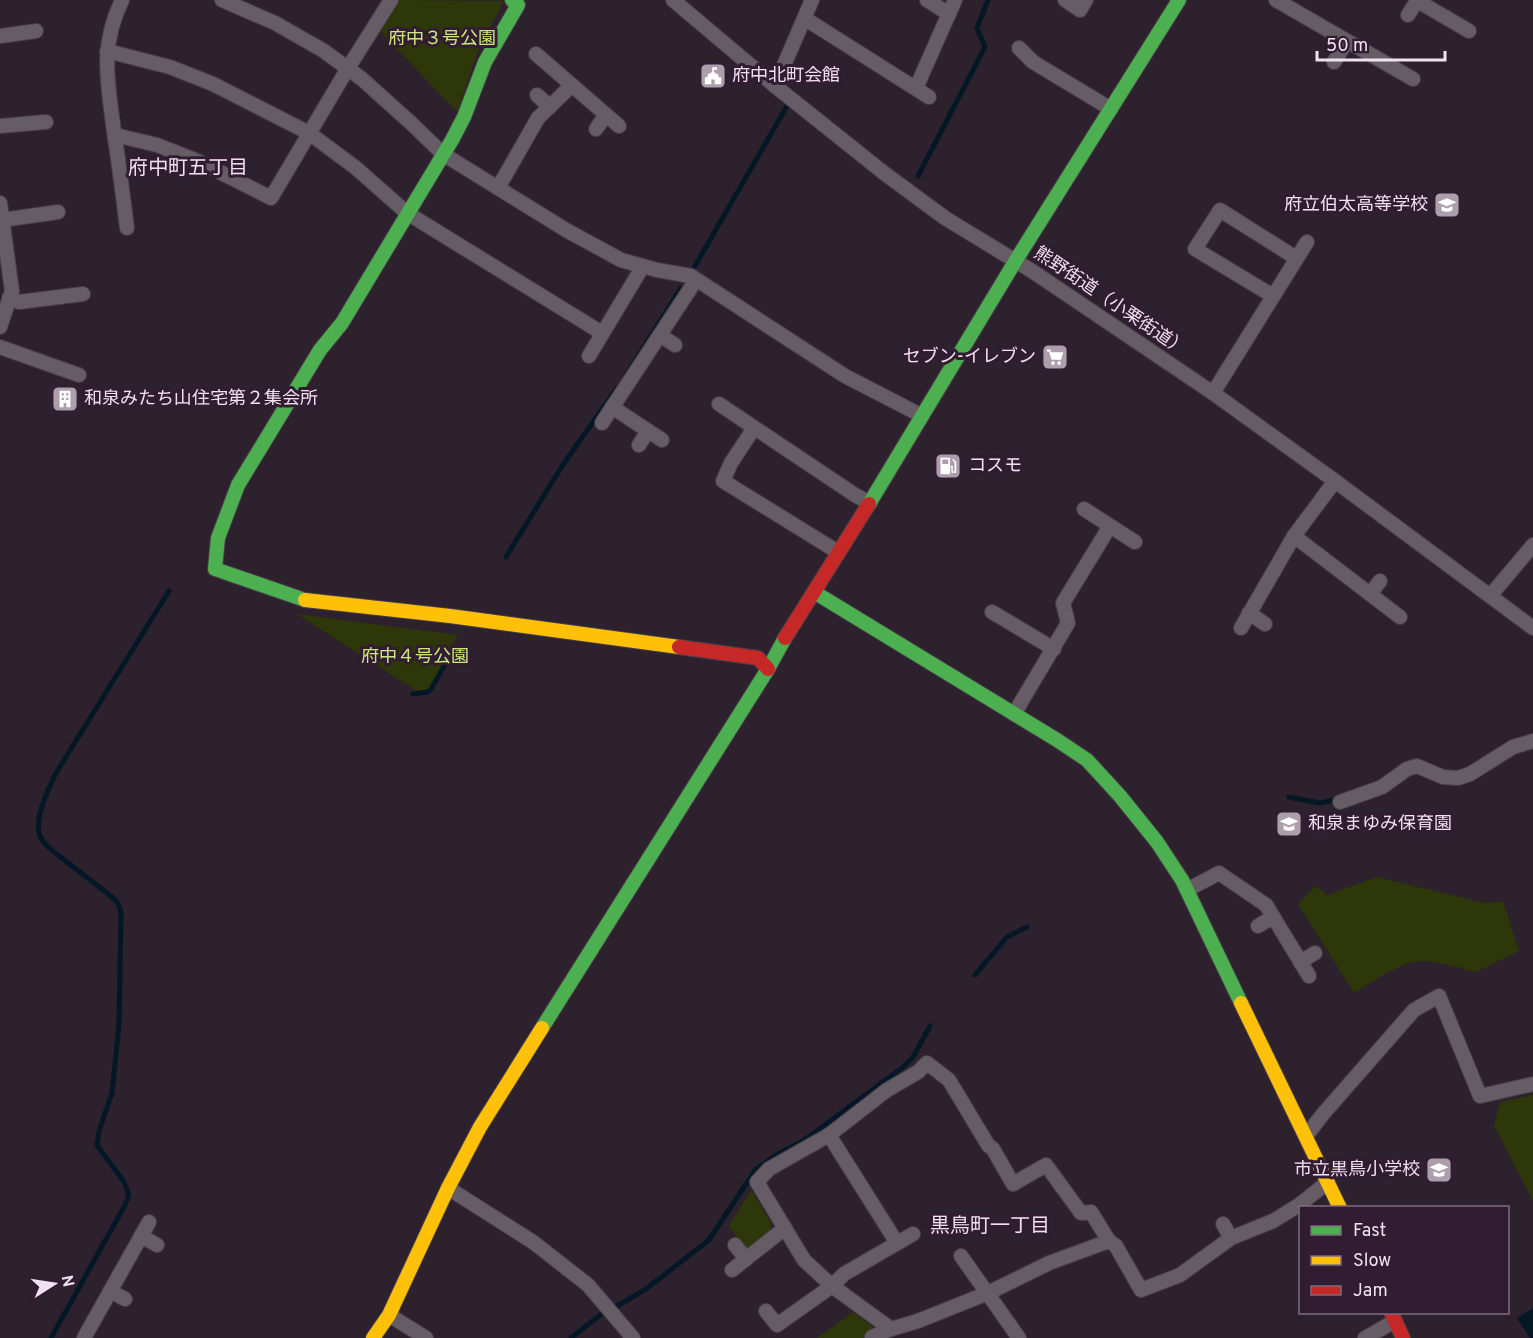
<svg xmlns="http://www.w3.org/2000/svg" width="1533" height="1338" font-family="Overpass,'Noto Sans JP',sans-serif">
<style>
.green{fill:#2e370a}
.water{fill:#041726}
.lines{fill:none;stroke-linecap:round;stroke-linejoin:round}
.stream{stroke:#041726;stroke-width:5}
.street-casing{stroke:#483e48;stroke-width:16}
.fast-casing{stroke:#483e48;stroke-width:16}
.slow-casing{stroke:#483e48;stroke-width:16}
.jam-casing{stroke:#483e48;stroke-width:16}
.street{stroke:#655c65;stroke-width:14}
.fast{stroke:#4caf50;stroke-width:14}
.slow{stroke:#ffc107;stroke-width:14}
.jam{stroke:#c62828;stroke-width:14}
.labels{text-anchor:middle;dominant-baseline:central;stroke-width:6;stroke-linejoin:round;paint-order:stroke}
.park-label{font-size:18px;fill:#c9e97d;stroke:#311c31}
.poi-label{font-size:18px;fill:#f1e2f0;stroke:#311c31;text-anchor:start}
.street-label{font-size:18px;fill:#f1e2f0;stroke:#311c31}
.neighbourhood-label{font-size:20px;fill:#f1e2f0;stroke:#311c31}
</style>
<rect width="100%" height="100%" fill="#2c212c"/>
<g class="green">
<polygon points="395,0 504,1 479,48 457,112 378,29"/>
<polygon points="297,614 458,635 430,689 422,692 418,692"/>
<path d="M 1377,877 L 1485,903 L 1503,901 L 1519,951 L 1476,972 C 1458,968 1439,961 1421,961 C 1402,961 1371,983 1354,993 L 1298,904 L 1315,886 L 1328,895 Z"/>
<polygon points="1533,1095 1533,1201 1494,1126 1500,1102"/>
<polygon points="751,1190 771,1223 770,1230 751,1247 744,1247 729,1226"/>
<polygon points="853,1312 873,1327 870,1338 817,1338"/>
</g>
<polygon class="water" points="1533,1308 1533,1338 1530,1338 1517,1318"/>
<g class="lines">
<g class="stream">
<polyline points="918,176 985,47 977,28 988,0"/>
<polyline points="695,266 787,106"/>
<polyline points="626,375 681,288"/>
<polyline points="506,557 562,466 617,388"/>
<polyline points="413,694 428,692 431,689 450,656"/>
<polyline points="1289,797 1319,803 1340,799"/>
<polyline points="975,975 1007,937 1027,927"/>
<polyline points="612,1309 646,1289 709,1240 756,1169 778,1154 803,1141 902,1068 913,1057 930,1026"/>
<path d="M 51,1338 L 125,1205 L 129,1195 L 124,1182 L 97,1145 L 99,1131 L 112,1093 L 119,1025 L 121,913 L 118,903 L 112,897 L 49,848 C 45,844 40,839 39,833 C 35,816 49,788 56,773 L 169,591"/>
<polyline points="571,1338 604,1312"/>
</g>
<defs>
<g id="street">
<path d="M 122,0 C 99,48 108,82 114,132 C 119,164 123,196 127,228"/>
<polyline points="222,0 275,23 324,51 362,79 412,124 443,154 566,230 621,260 657,270 691,276 845,376 907,408 922,416"/>
<polyline points="673,0 775,86 884,173 945,218 1032,271 1213,393 1335,481 1533,628"/>
<polyline points="927,0 949,14"/>
<polyline points="1065,0 1080,10 1086,0"/>
<polyline points="1276,0 1413,79"/>
<polyline points="1416,0 1469,31"/>
<polyline points="1408,15 1417,1"/>
<polyline points="804,18 929,97"/>
<polyline points="0,36 36,31"/>
<polyline points="1019,48 1033,62 1111,109"/>
<polyline points="107,51 170,67 213,84 309,133 356,168 407,213 602,333"/>
<polyline points="536,54 619,126"/>
<polyline points="1334,62 1347,41"/>
<polyline points="775,86 812,0"/>
<polyline points="916,88 955,0"/>
<polyline points="537,95 550,107"/>
<polyline points="0,126 46,122"/>
<polyline points="596,129 606,115"/>
<polyline points="115,135 157,145 200,162 271,198 348,68 391,0"/>
<polyline points="498,188 538,118 572,85"/>
<polyline points="0,203 12,291 0,327"/>
<polyline points="2,220 58,212"/>
<polyline points="1273,296 1195,249 1220,210 1296,258"/>
<polyline points="9,298 19,302 83,294"/>
<polyline points="660,335 675,345"/>
<polyline points="0,347 79,375"/>
<polyline points="589,356 643,266"/>
<polyline points="1213,393 1307,242"/>
<polyline points="719,404 855,495 870,503"/>
<polyline points="612,407 662,440"/>
<polyline points="602,423 696,280"/>
<polyline points="754,428 731,463 723,481 838,552"/>
<polyline points="639,445 648,431"/>
<polyline points="1084,509 1135,542"/>
<polyline points="1294,536 1400,617"/>
<polyline points="1370,594 1380,581"/>
<polyline points="1490,596 1533,545"/>
<polyline points="992,612 1054,649"/>
<polyline points="1249,613 1265,624"/>
<polyline points="1241,628 1294,536 1335,481"/>
<polyline points="1014,714 1068,623 1063,603 1110,526"/>
<polyline points="1340,802 1382,787 1407,769 1417,766 1443,777 1458,778 1470,774 1513,747 1533,741"/>
<polyline points="1187,890 1219,873 1266,905 1309,976"/>
<polyline points="1258,926 1273,917"/>
<polyline points="1300,962 1315,953"/>
<polyline points="829,1135 897,1243"/>
<polyline points="1306,1136 1323,1114 1414,1010 1439,996 1480,1096 1533,1084"/>
<polyline points="448,1188 533,1242 588,1285 633,1338"/>
<polyline points="1223,1224 1231,1238"/>
<polyline points="141,1236 157,1245"/>
<polyline points="735,1245 746,1259"/>
<polyline points="961,1256 1019,1338"/>
<polyline points="732,1270 785,1228"/>
<polyline points="110,1291 125,1299"/>
<polyline points="766,1311 777,1325 832,1286 844,1274 913,1234"/>
<polyline points="389,1315 426,1338"/>
<polyline points="891,1329 832,1286 804,1260 757,1182 769,1169 829,1135 887,1090 918,1072 927,1063 949,1080 988,1145 993,1149 1013,1184 1046,1165 1081,1213 1091,1212 1109,1241"/>
<polyline points="872,1337 891,1329 918,1321 988,1293 1049,1263 1109,1241 1116,1246 1141,1290 1180,1275 1231,1238 1273,1221 1299,1205 1328,1182"/>
<polyline points="84,1338 149,1222"/>
<polyline points="1365,1338 1395,1321"/>
</g>
<g id="fast">
<polyline points="869,504 1016,260 1179,0"/>
<polyline points="814,592 1057,740 1087,760 1120,796 1157,842 1182,880 1241,1003"/>
<polyline points="305,600 215,569 218,538 238,485 320,350 342,323 452,140 464,117 485,62 518,5 512,0"/>
<polyline points="542,1028 768,669 785,638"/>
</g>
<g id="slow">
<polyline points="305,600 450,616 679,647"/>
<polyline points="1241,1003 1340,1208"/>
<polyline points="373,1338 389,1315 448,1188 480,1127 542,1028"/>
</g>
<g id="jam">
<polyline points="785,638 869,504"/>
<polyline points="679,647 758,658 768,669"/>
<polyline points="1391,1312 1403,1338"/>
</g>
</defs>
<use href="#street" class="street-casing"/>
<use href="#fast" class="fast-casing"/>
<use href="#slow" class="slow-casing"/>
<use href="#jam" class="jam-casing"/>
<use href="#street" class="street"/>
<use href="#fast" class="fast"/>
<use href="#slow" class="slow"/>
<use href="#jam" class="jam"/>
</g>
<defs>
<symbol id="civic-square" viewBox="-11 -11 22 22"><rect x="-9" y="-9" width="18" height="18" rx="4" fill="#ac9eab" stroke="#311c31"/><path d="M-.6-6.5H3V-4.5H.6V-3L4-1V1h2V6H-6V1h2V-1L-.6-3ZM-1.2 2.5V6h2.4V2.5Z" fill="#fff"/></symbol>
<symbol id="school-square" viewBox="-11 -11 22 22"><rect x="-9" y="-9" width="18" height="18" rx="4" fill="#ac9eab" stroke="#311c31"/><path d="M0-5L7-2L0 1L-7-2ZM-4 1L0 2.5L4 1V4Q0 6-4 4Z" fill="#fff"/></symbol>
<symbol id="supermarket-square" viewBox="-11 -11 22 22"><rect x="-9" y="-9" width="18" height="18" rx="4" fill="#ac9eab" stroke="#311c31"/><path d="M-6-5.5h2.5l.6 2H6L4.5 2H-2.5L-4.4-4H-6ZM-1.5 3.2a1.3 1.3 0 1 0 .1 0ZM3 3.2a1.3 1.3 0 1 0 .1 0Z" fill="#fff"/></symbol>
<symbol id="building-square" viewBox="-11 -11 22 22"><rect x="-9" y="-9" width="18" height="18" rx="4" fill="#ac9eab" stroke="#311c31"/><path d="M-4-6H4V6H1V3H-1V6H-4ZM-2.5-4.3h1.7v1.8h-1.7ZM.8-4.3h1.7v1.8H.8ZM-2.5-1h1.7V.8h-1.7ZM.8-1h1.7V.8H.8Z" fill="#fff"/></symbol>
<symbol id="fuel-square" viewBox="-11 -11 22 22"><rect x="-9" y="-9" width="18" height="18" rx="4" fill="#ac9eab" stroke="#311c31"/><path d="M-5.5-6h7V0h2V4h1.3V-2.5L3-4.5l.8-.8L6-3V5H2.5V1h-1V6h-7ZM-4.2-4.7v3.2H.2V-4.7Z" fill="#fff"/></symbol>
</defs>
<g fill-rule="evenodd">
<use href="#civic-square" x="698" y="61" width="30" height="30"/>
<use href="#school-square" x="1432" y="190" width="30" height="30"/>
<use href="#supermarket-square" x="1040" y="342" width="30" height="30"/>
<use href="#building-square" x="50" y="384" width="30" height="30"/>
<use href="#fuel-square" x="933" y="451" width="30" height="30"/>
<use href="#school-square" x="1274" y="809" width="30" height="30"/>
<use href="#school-square" x="1424" y="1155" width="30" height="30"/>
</g>
<g class="labels">
<g class="park-label">
<text x="442" y="39">府中３号公園</text>
<text x="415" y="657">府中４号公園</text>
</g>
<g class="poi-label">
<text x="732" y="76">府中北町会館</text>
<text x="1428" y="205" text-anchor="end">府立伯太高等学校</text>
<text x="1036" y="357" text-anchor="end">セブン-イレブン</text>
<text x="84" y="399">和泉みたち山住宅第２集会所</text>
<text x="968" y="466">コスモ</text>
<text x="1308" y="824">和泉まゆみ保育園</text>
<text x="1420" y="1170" text-anchor="end">市立黒鳥小学校</text>
</g>
<g class="street-label">
<text transform="translate(1110 302) rotate(34)">熊野街道（小栗街道）</text>
</g>
<g class="neighbourhood-label">
<text x="188" y="169">府中町五丁目</text>
<text x="990" y="1227">黒鳥町一丁目</text>
</g>
</g>
<rect x="1299" y="1206" width="210" height="108" fill="#311c31" stroke="#7e6b7d" stroke-width="1.5"/>
<rect x="1311" y="1226" width="30" height="9" fill="#4caf50" stroke="#7e6b7d" stroke-width="1.5"/>
<text x="1353" y="1236" font-size="18" fill="#f1e2f0">Fast</text>
<rect x="1311" y="1256" width="30" height="9" fill="#ffc107" stroke="#7e6b7d" stroke-width="1.5"/>
<text x="1353" y="1266" font-size="18" fill="#f1e2f0">Slow</text>
<rect x="1311" y="1286" width="30" height="9" fill="#c62828" stroke="#7e6b7d" stroke-width="1.5"/>
<text x="1353" y="1296" font-size="18" fill="#f1e2f0">Jam</text>
<g transform="translate(54 1284) rotate(78)" stroke="#311c31" stroke-width="4.5" paint-order="stroke">
<path d="M0-4.5L10 22L0 15L-10 22Z" fill="#f1e2f0"/>
<text y="-9" font-size="16" font-weight="bold" text-anchor="middle" fill="#f1e2f0">N</text>
</g>
<path d="M1317 51v9h128v-9" fill="none" stroke="#f1e2f0" stroke-width="3"/>
<text x="1326" y="51" font-size="18" fill="#f1e2f0" stroke="#311c31" stroke-width="4.5" paint-order="stroke">50 m</text>
</svg>
